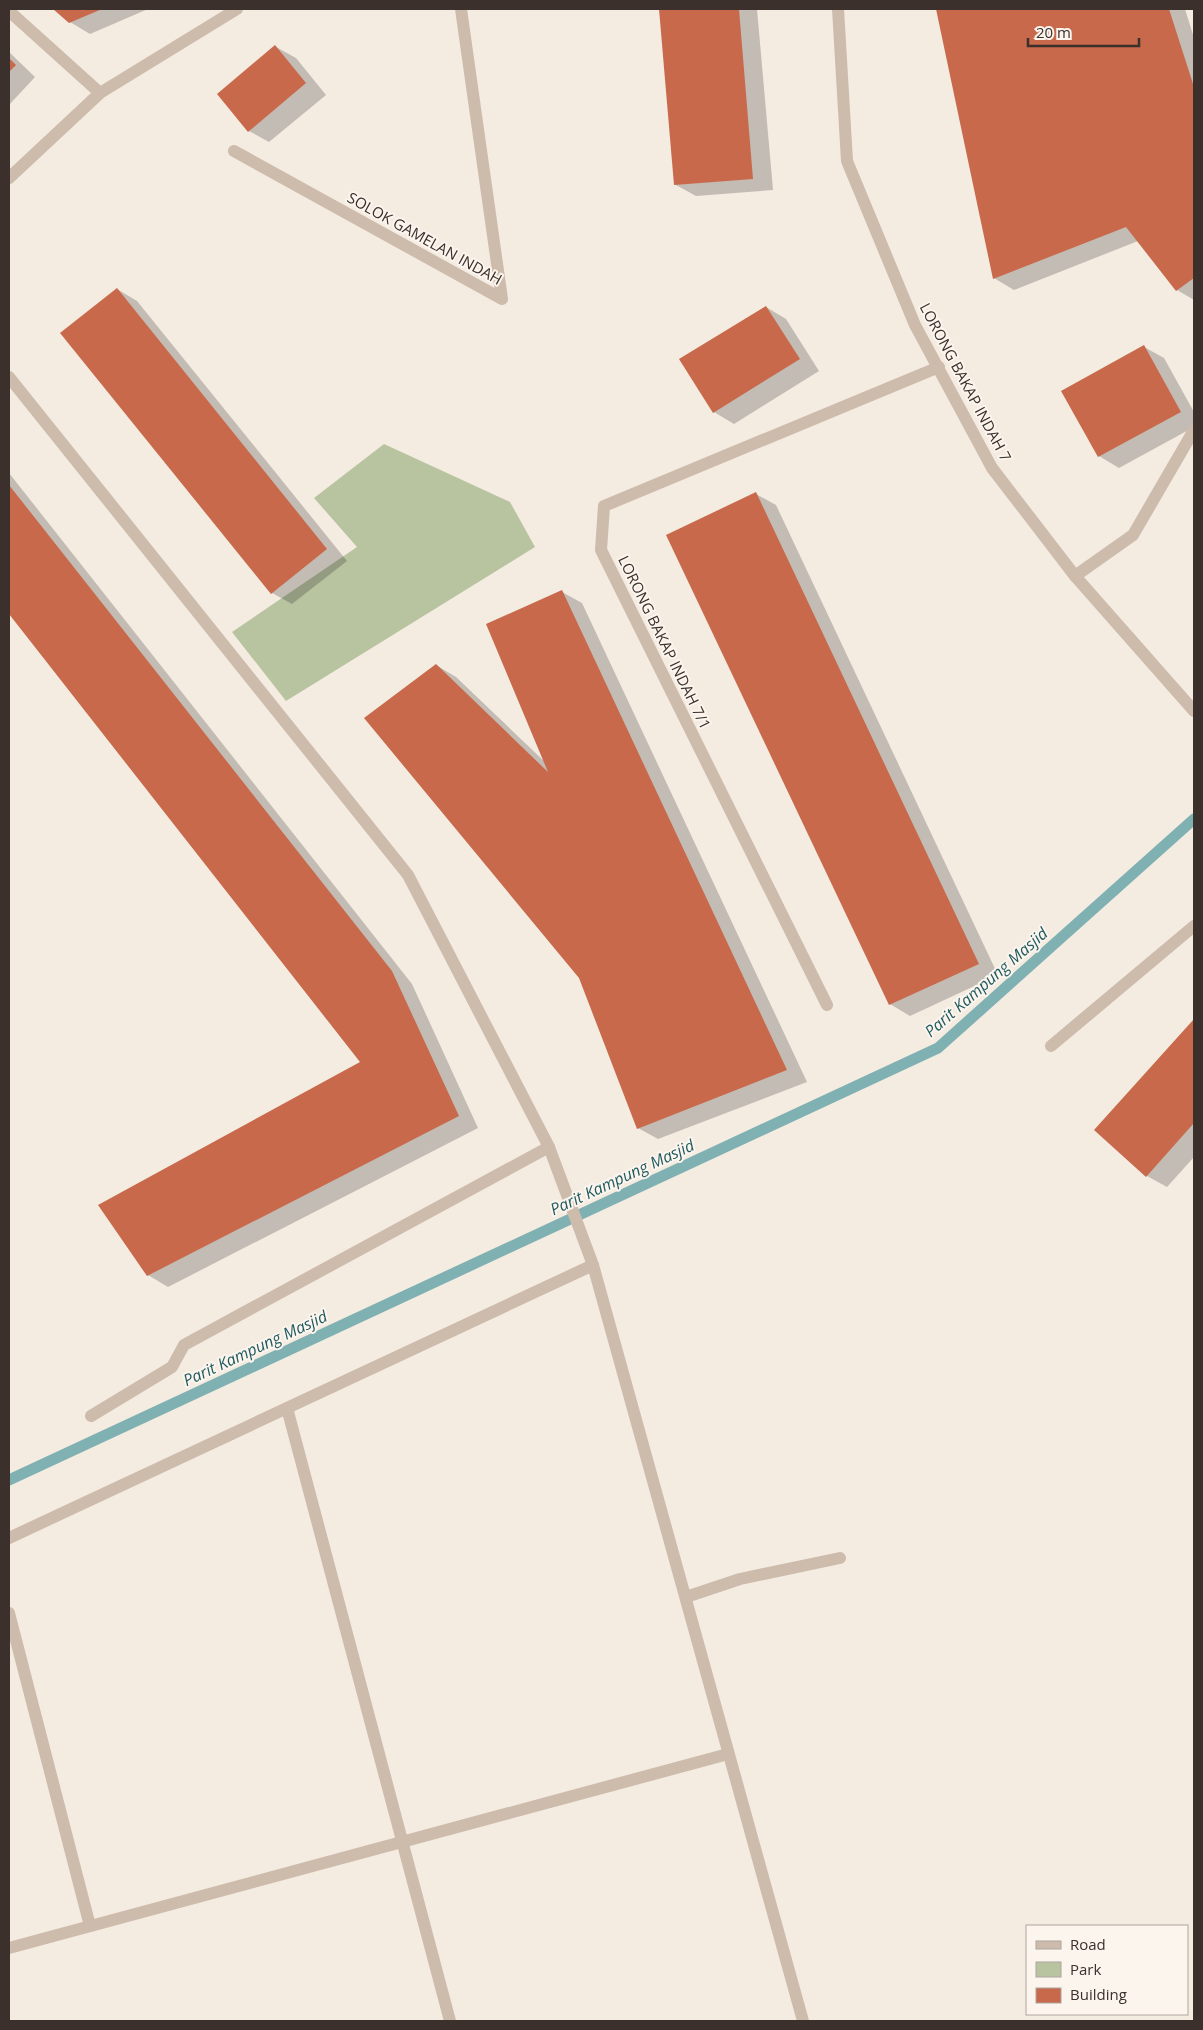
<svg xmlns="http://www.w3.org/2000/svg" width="1203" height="2030" font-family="'Open Sans',sans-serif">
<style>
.green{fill:#b8c4a0}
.shadow{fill:#0003}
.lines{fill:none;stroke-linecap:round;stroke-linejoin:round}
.stream{stroke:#7fb0b2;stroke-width:11}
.building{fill:#c8694b}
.minor{stroke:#cdbbac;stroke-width:12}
.labels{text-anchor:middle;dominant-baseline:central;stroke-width:4;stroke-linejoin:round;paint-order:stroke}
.street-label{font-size:15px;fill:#3b302b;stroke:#fbf5ee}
.water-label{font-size:16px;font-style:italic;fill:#1f5a5e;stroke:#fbf5ee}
</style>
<rect width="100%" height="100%" fill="#f4ebe1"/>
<polygon class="green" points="384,444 510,502 535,547 286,701 232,632 357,547 314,498"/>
<g class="shadow">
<polygon points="55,9 148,9 90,34 70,22"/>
<polygon points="661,9 757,9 773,190 696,196 676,185"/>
<polygon points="937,9 1185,9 1194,38 1194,300 1177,290 1138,241 1014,290 994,278"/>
<polygon points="276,47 296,58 326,95 269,142 249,131"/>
<polygon points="9,52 35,77 9,105"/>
<polygon points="117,289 137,301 347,561 292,604 272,593"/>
<polygon points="766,307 786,319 819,371 734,424 714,412"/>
<polygon points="1144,347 1164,358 1194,412 1194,427 1119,468 1099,456"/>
<polygon points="9,473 412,984 478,1128 168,1287 148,1275 362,1062 9,612"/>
<polygon points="756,494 776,505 998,975 910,1016 890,1004 668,535"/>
<polygon points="562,592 582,603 807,1082 658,1139 638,1128 581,977 436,665 456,677 546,763"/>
<polygon points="1194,1021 1194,1157 1167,1187 1147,1176 1096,1130"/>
</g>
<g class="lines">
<polyline class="stream" points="9,1480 938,1048 1194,819"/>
</g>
<g class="building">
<polygon points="53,9 102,9 69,23"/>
<polygon points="659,9 739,9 753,179 674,185"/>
<polygon points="936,9 1169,9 1194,87 1194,278 1176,291 1126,227 993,279"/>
<polygon points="275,45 306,83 248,132 217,94"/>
<polygon points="9,58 16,65 9,72"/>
<polygon points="117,288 327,549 271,594 60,333"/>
<polygon points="766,306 800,359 713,413 679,359"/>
<polygon points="1144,345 1181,412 1098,457 1061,391"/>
<polygon points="9,485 392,971 459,1116 147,1276 98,1205 360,1062 9,614"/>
<polygon points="756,492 979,964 889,1005 666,535"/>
<polygon points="562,590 787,1070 637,1129 579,978 364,718 436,664 548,772 486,624"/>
<polygon points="1194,1019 1194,1123 1146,1177 1094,1130"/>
</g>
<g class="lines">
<g class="minor">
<polyline points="838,9 847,161 915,325 992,468 1075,576 1194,711"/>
<polyline points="9,11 100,93"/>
<polyline points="234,151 502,299 461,9"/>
<polyline points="9,178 100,93 237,9"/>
<polyline points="9,377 408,875 549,1147 593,1265 803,2021"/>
<polyline points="1075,576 1133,535 1194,430"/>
<polyline points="827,1005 601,550 604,506 939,367"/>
<polyline points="1051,1046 1194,926"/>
<polyline points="287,1408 450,2021"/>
<polyline points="91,1416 172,1367 184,1345 549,1147"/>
<polyline points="9,1538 593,1265"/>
<polyline points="686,1597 740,1579 840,1558"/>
<polyline points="9,1613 90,1926"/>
<polyline points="9,1948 728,1754"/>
</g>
</g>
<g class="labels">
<g class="street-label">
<text transform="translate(425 238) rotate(29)">SOLOK GAMELAN INDAH</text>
<text transform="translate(966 382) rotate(62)">LORONG BAKAP INDAH 7</text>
<text transform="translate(665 642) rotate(64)">LORONG BAKAP INDAH 7/1</text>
</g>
<g class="water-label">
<text transform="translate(986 982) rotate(-41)">Parit Kampung Masjid</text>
<text transform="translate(622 1177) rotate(-25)">Parit Kampung Masjid</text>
<text transform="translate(255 1348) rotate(-25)">Parit Kampung Masjid</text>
</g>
</g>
<rect width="1203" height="2030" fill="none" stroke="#3b302b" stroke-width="20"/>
<rect x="1026" y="1925" width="162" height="90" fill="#fbf5ee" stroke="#aea6a0"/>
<rect x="1036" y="1941" width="25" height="8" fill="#cdbbac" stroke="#aea6a0"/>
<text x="1070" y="1950" font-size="15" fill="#3b302b">Road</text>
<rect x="1036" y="1962" width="25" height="15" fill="#b8c4a0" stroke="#aea6a0"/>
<text x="1070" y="1975" font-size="15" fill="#3b302b">Park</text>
<rect x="1036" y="1988" width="25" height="15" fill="#c8694b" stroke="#aea6a0"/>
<text x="1070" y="2000" font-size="15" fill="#3b302b">Building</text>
<path d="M1028 38v8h111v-8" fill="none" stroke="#3b302b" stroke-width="2.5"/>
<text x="1036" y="38" font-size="15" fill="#3b302b" stroke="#fbf5ee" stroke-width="4" paint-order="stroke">20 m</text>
</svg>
